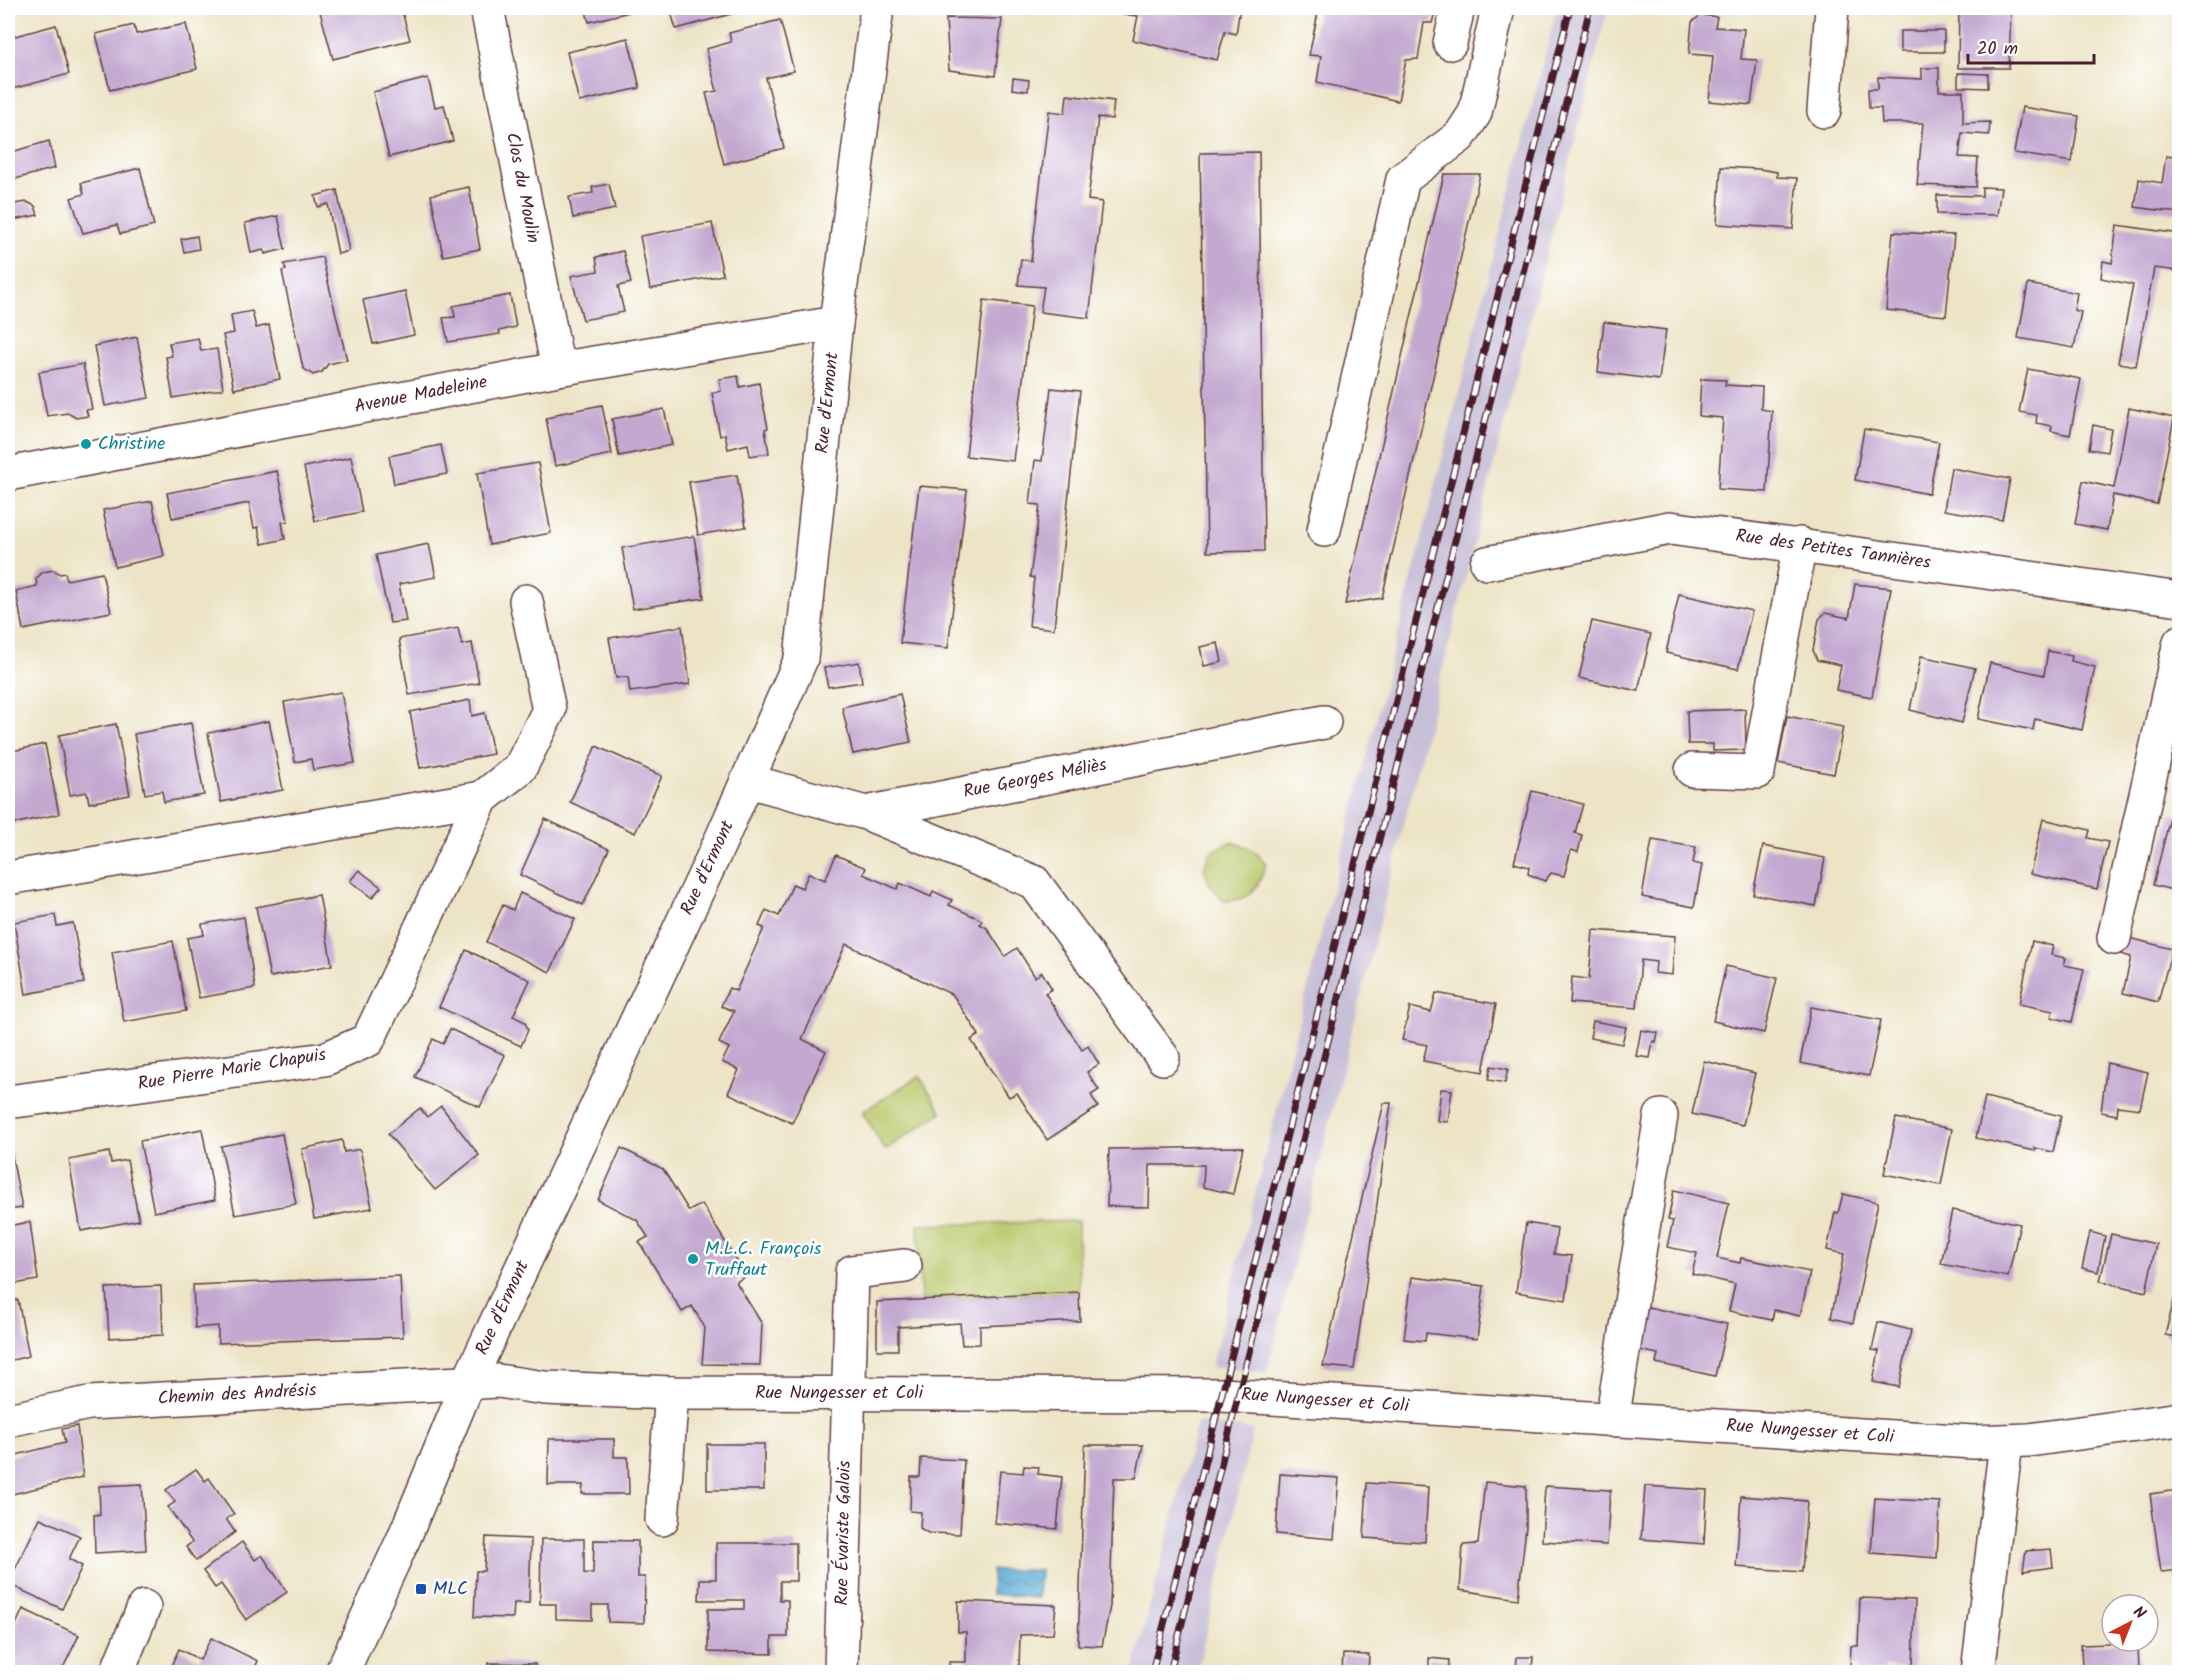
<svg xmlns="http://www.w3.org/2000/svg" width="2187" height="1680" font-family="Kalam,sans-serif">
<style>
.railway{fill:#c8bfd8}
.park{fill:#b9c86a;stroke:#82744a;stroke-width:1.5}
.water{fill:url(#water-waves);stroke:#50647f;stroke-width:1.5}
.building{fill:#c3a9d0}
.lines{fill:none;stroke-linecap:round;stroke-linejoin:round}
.minor-casing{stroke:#623d42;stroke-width:36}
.minor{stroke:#fff;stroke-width:33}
.rail-casing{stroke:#4a1f2b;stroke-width:7}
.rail{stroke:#fff;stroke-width:4.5;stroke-dasharray:14;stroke-linecap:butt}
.culture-dot{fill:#0f9aa8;stroke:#fff;stroke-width:2}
.transit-dot{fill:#1a4fb4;stroke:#fff;stroke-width:2}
.labels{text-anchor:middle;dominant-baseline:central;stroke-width:5;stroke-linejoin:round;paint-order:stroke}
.street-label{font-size:18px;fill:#4a1f2b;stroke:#fff}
.culture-label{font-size:18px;fill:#0d838f;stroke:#fff;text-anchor:start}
.transit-label{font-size:18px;fill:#164399;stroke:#fff;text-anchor:start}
</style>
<defs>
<pattern id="water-waves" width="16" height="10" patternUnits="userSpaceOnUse" patternTransform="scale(1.5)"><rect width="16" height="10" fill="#57aad3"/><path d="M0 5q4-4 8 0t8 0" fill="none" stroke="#4a8aab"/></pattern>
</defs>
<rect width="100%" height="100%" fill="#fff"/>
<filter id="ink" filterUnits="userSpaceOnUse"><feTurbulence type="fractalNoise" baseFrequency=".0167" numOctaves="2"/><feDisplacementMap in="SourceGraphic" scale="12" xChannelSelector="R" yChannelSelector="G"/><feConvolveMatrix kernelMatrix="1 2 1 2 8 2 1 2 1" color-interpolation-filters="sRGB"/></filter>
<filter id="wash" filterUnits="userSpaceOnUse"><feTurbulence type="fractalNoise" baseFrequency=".008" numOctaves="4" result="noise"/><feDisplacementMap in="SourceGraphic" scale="24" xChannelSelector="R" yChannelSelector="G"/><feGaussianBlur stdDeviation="1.35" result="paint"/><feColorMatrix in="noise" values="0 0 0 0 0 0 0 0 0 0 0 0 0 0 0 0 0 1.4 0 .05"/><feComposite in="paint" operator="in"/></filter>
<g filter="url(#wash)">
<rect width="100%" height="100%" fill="#ede4c6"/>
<g class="railway">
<polygon points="1557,8 1608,8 1267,1372 1211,1367"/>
<polygon points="1197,1423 1253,1430 1197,1672 1133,1672"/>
</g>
<g class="park">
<path d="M 1230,842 C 1247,845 1256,850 1266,864 C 1257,889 1253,900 1224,901 L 1210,885 L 1204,868 L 1211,852 Z"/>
<polygon points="919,1076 942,1112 885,1150 862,1112"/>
<polygon points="1078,1221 1079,1292 921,1300 918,1225"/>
</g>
<polygon class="water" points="992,1570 1040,1570 1038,1598 991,1594"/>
<g id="blocks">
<g class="building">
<polygon points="319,8 401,8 410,40 333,59"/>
<polygon points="585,8 627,8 629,12 589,22"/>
<polygon points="689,8 733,8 735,13 676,29 671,12"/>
<polygon points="993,8 1030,8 1028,14"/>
<polygon points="1122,8 1240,8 1236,34 1225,31 1217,60 1133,40 1138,16 1121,14"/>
<polygon points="1319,8 1436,8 1432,23 1424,23 1418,59 1406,60 1398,101 1317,82 1321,56 1309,55"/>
<polygon points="1959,8 2011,8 2009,68 1958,68"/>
<polygon points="1701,15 1717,17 1715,27 1744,29 1741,59 1757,60 1751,105 1709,101 1713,56 1689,54 1692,22"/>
<polygon points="946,18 1002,19 995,76 949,70"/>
<polygon points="780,20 794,71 766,78 784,148 724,164 706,93 717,91 706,49 731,42 729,33"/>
<polygon points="186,24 197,69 110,90 96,34 134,25 136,34"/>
<polygon points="56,25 69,74 8,90 8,38"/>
<rect x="1900" y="31" width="44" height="21"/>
<polygon points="628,38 640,88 579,102 567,52"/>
<polygon points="1922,68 1939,68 1939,91 1963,91 1963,123 1990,122 1989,135 1962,133 1959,157 1978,158 1976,187 1917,185 1923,123 1882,123 1881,108 1869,108 1868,89 1878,89 1878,77 1922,79"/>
<polygon points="1958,73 1988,74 1988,88 1958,87"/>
<polygon points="428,78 435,107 444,105 453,141 389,157 373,92"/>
<polygon points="1013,78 1029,80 1028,91 1012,89"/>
<polygon points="1067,95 1114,101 1112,119 1098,117 1088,200 1102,202 1089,318 1040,312 1044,287 1018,285 1021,259 1031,261 1049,111 1065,113"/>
<polygon points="2022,107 2079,116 2072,162 2014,153"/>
<polygon points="49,141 55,168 8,181 8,153"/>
<polygon points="1259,152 1264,551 1207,552 1200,153"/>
<polygon points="2166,156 2180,158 2180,213 2135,207 2139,179 2162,183"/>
<polygon points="1721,167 1759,169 1777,172 1777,177 1797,178 1793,229 1717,224"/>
<polygon points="140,168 154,226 120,234 117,225 83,233 71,198 84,194 81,183"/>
<polygon points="1444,174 1480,174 1382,598 1345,604"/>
<polygon points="609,184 615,209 573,218 569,197 593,193 592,187"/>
<polygon points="469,187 480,249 443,256 431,195"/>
<polygon points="1982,187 2001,188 1997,215 1937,214 1937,195 1982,196"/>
<polygon points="337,190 349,251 338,254 328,204 318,207 315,196"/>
<polygon points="27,202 35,206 38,215 8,221 8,205"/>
<polygon points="278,216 285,249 265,254 264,250 251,253 245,223"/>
<polygon points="712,223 723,275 650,289 640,236"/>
<polygon points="2117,225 2180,234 2179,271 2154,268 2136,366 2118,363 2133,285 2101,278 2103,261 2112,263"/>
<polygon points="1893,232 1954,235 1946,316 1886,310"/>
<polygon points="197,236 199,249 184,252 181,239"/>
<polygon points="623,251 631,283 618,286 624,312 583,320 571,276 598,271 596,257"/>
<polygon points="322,257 347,360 328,364 322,372 313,375 303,368 282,271 286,270 284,264"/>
<polygon points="2028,284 2077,293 2074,310 2081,312 2074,348 2018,338"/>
<polygon points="405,291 414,335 373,344 363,300"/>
<polygon points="510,295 516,327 499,331 500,334 448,342 443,318 455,317 453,306"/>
<polygon points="984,300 1032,306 1013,461 966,456"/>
<polygon points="252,311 256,328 269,325 280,379 234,389 223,335 234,333 231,315"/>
<polygon points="1604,322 1666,330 1659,380 1598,372"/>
<polygon points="137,337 149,398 105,406 94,346"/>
<polygon points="198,338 201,351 217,349 223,389 173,398 166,357 172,356 169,343"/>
<polygon points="83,364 92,409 86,410 88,416 76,418 68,413 47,416 39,372"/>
<polygon points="2028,369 2081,379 2070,435 2051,431 2052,426 2036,423 2037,415 2019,412"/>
<polygon points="738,376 740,387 759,383 768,428 765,429 769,453 750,456 748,444 728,449 725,434 720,436 712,393 721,391 719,379"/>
<polygon points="1701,379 1726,380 1725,385 1762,387 1761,409 1772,411 1767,492 1718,489 1723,418 1699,416"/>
<polygon points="1051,388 1080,391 1054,629 1029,626 1034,578 1030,577 1040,505 1030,504 1035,460 1042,461"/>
<polygon points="602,405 612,454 555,466 546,418 556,416 556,414"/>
<polygon points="2129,408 2174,418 2157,504 2113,495 2107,530 2075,524 2083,481 2114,488"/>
<polygon points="664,409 672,445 619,456 612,419"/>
<polygon points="2093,425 2111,429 2107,452 2089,449"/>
<polygon points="1864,429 1939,442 1929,494 1855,480"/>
<polygon points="441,445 447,474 394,484 389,456"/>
<polygon points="351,457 362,512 315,521 304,467"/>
<polygon points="538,463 551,533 489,545 477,473"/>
<polygon points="1951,468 2010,479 2002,520 1944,510"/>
<polygon points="277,471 288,521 282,522 285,539 262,544 258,527 254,528 249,503 172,518 167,493"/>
<polygon points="737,475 746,527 698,535 689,482"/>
<polygon points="919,486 967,490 948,648 900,643"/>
<polygon points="152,501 164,556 115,567 103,510"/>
<polygon points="694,536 704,598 633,609 622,548"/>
<polygon points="429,544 436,577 399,584 406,621 390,623 376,555"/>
<polygon points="54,570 60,574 65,573 67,580 102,573 111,612 23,630 16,591 37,586 36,579 43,572"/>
<polygon points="1855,584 1891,588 1872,697 1836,690 1841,665 1817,660 1813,650 1819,619 1825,613 1849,618"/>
<polygon points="1679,594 1752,611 1738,669 1666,653"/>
<polygon points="1592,621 1651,634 1638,691 1579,678"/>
<polygon points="682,626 690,684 630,692 628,677 616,678 609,638"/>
<polygon points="458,628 462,645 472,643 479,683 409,695 399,639"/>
<polygon points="1218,643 1222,662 1204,666 1200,647"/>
<polygon points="2048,651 2072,656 2071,661 2095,667 2082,730 2035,719 2033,730 1978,719 1990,663 2044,675"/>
<polygon points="1921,656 1975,668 1962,723 1910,710"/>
<polygon points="859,662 862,682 828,687 824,668"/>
<polygon points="341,692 355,763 313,770 311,759 295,762 284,702"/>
<polygon points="900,694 911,742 853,754 842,707"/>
<polygon points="470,700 472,716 485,713 493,754 420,768 410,712"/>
<polygon points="1745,709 1746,750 1713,751 1713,744 1688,744 1687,711"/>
<polygon points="1787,716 1843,727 1834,774 1778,763"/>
<polygon points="269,721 283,790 221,802 208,733"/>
<polygon points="191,723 204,795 164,802 162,791 145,794 134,734"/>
<polygon points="116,724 130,795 89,803 87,792 70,795 59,735"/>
<polygon points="45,744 59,814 8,825 8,752"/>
<polygon points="596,746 662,776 635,833 570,802"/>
<polygon points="1532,791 1583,804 1575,833 1582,835 1578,852 1571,850 1564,876 1551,873 1545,881 1528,874 1529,867 1514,863"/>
<polygon points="2171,814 2180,816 2180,892 2153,885"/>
<polygon points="545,819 609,849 583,905 520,875"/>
<polygon points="2043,819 2090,830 2088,838 2108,842 2097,889 2030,874"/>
<polygon points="1652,840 1696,847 1693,863 1702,865 1694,907 1642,897"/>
<polygon points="1763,846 1825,858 1816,906 1753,894"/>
<polygon points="836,855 866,868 863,874 897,889 900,883 931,897 933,891 952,900 949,905 982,920 980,924 987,928 1005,956 1017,948 1035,977 1042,972 1052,989 1045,993 1082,1050 1088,1046 1099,1064 1087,1072 1099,1090 1091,1095 1098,1107 1047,1140 1017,1093 1009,1097 971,1040 979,1035 953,995 846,944 802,1039 826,1051 792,1123 728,1093 739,1070 722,1062 729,1048 719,1043 734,1011 721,1006 729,988 736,991 764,928 759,926 766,910 779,916 793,884 802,888 809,873 825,880"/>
<polygon points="359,870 381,887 372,898 350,881"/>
<polygon points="520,893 575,919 550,972 486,942 503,905 513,910"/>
<polygon points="319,895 332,965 270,977 256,907"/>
<polygon points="55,915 57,926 73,923 84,983 26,994 14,922"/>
<polygon points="244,917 255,988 199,998 187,938 204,935 202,924"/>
<polygon points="1593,930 1675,936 1672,975 1655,973 1656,962 1641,960 1637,1008 1570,1003 1572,977 1589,979"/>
<polygon points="2126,937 2172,949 2158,1002 2123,993 2131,957 2121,954"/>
<polygon points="173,941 186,1011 124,1022 112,952"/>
<polygon points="2032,941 2053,946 2051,955 2066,958 2064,965 2084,969 2072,1022 2051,1017 2053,1011 2019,1004"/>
<polygon points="466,950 530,980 513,1016 525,1022 528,1030 521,1046 439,1007"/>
<polygon points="1726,966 1777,978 1764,1033 1713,1021"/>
<polygon points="1436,993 1496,1004 1483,1072 1423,1061 1427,1045 1402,1040 1410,1007 1431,1012"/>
<polygon points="1811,1007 1881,1020 1869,1076 1800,1063"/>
<polygon points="1593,1021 1626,1027 1622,1044 1590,1038"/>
<polygon points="450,1029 505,1055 480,1107 415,1077 433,1039 443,1044"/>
<polygon points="1641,1030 1658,1033 1656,1042 1653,1041 1650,1058 1636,1056"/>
<polygon points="1704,1061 1755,1073 1743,1125 1692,1114"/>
<polygon points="2107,1063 2148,1072 2140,1109 2118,1106 2117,1115 2101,1112"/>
<polygon points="1491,1066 1508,1069 1505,1083 1488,1080"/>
<polygon points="1441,1089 1452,1090 1448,1122 1437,1121"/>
<polygon points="1985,1097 2061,1116 2053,1152 2035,1148 2035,1151 1976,1138"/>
<polygon points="1384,1103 1391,1103 1354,1369 1323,1366"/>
<polygon points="441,1106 479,1155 435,1190 388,1134 420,1108 427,1117"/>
<polygon points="1896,1118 1952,1129 1941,1185 1884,1174"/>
<polygon points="202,1129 215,1200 154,1212 140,1141"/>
<polygon points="282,1134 296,1204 235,1215 221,1146"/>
<polygon points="342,1140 344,1152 360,1149 372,1208 314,1219 302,1149"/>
<polygon points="10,1146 22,1208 8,1210 8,1147"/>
<polygon points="1243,1147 1233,1194 1203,1187 1204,1165 1150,1165 1149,1207 1107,1206 1109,1149"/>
<polygon points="621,1148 663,1169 689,1211 702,1204 746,1276 736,1282 762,1324 760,1365 702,1364 705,1328 692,1306 682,1312 639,1242 648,1237 637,1220 598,1200"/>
<polygon points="109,1152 111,1163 127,1160 139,1220 81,1231 69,1160"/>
<polygon points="1674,1190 1729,1203 1717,1258 1740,1263 1741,1258 1810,1272 1800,1316 1774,1310 1772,1320 1729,1311 1735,1284 1692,1274 1697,1253 1667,1247 1673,1221 1668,1220"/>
<polygon points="1843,1194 1878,1202 1853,1323 1831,1318 1844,1254 1827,1250 1835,1212 1838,1213"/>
<polygon points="1952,1210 2020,1224 2008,1277 1941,1264"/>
<polygon points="30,1222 38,1280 8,1285 8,1226"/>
<polygon points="1526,1223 1557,1228 1554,1254 1572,1256 1566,1300 1516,1292"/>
<polygon points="2090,1232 2105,1236 2098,1272 2082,1268"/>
<polygon points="2111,1234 2156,1244 2146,1292 2100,1281"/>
<polygon points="400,1276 403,1337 218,1343 218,1326 195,1328 193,1285"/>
<polygon points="1412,1277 1484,1286 1477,1339 1426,1333 1425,1341 1404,1339"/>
<polygon points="2179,1281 2180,1281 2180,1338 2165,1335"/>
<polygon points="161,1286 163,1335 109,1338 106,1288"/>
<polygon points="1079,1292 1080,1321 980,1326 980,1344 962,1345 960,1323 898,1327 898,1350 877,1350 877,1302"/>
<polygon points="18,1300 29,1356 8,1361 8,1302"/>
<polygon points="1643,1306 1727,1324 1715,1376 1656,1363 1658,1354 1635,1349"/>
<polygon points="1878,1322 1911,1330 1899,1387 1873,1382 1879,1351 1872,1350"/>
<polygon points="77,1426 83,1477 8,1495 8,1457 65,1443 62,1429"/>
<polygon points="549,1439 614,1439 614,1457 628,1457 629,1494 582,1494 583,1485 548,1485"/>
<rect x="707" y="1444" width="57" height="46"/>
<polygon points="1085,1445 1143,1445 1136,1478 1114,1478 1110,1606 1102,1646 1078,1645"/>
<polygon points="921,1458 964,1460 960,1534 928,1533 920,1528 921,1512 910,1511 911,1477 920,1477"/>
<polygon points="1024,1466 1039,1467 1038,1474 1062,1477 1057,1529 995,1523 1000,1471 1023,1473"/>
<polygon points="196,1469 205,1481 209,1478 234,1514 226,1519 235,1532 196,1561 186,1547 192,1542 168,1507 175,1502 166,1490"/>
<polygon points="1280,1474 1339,1478 1334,1539 1276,1534"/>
<polygon points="1485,1482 1526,1486 1526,1527 1518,1599 1460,1590 1463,1545 1478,1544"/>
<polygon points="1367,1483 1428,1487 1425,1542 1364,1538"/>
<polygon points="142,1484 146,1550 95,1553 94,1515 100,1514 99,1486"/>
<polygon points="1545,1486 1610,1490 1607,1545 1542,1541"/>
<polygon points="1645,1486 1707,1490 1704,1544 1641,1539"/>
<polygon points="2178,1490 2180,1570 2161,1572 2150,1494"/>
<polygon points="1741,1496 1807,1501 1802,1572 1736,1567"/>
<polygon points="1875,1498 1940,1502 1937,1558 1871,1553"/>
<polygon points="40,1518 80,1536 69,1559 82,1566 62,1609 8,1584"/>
<polygon points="486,1537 531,1539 529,1603 514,1603 513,1618 474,1617 476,1571 484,1571"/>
<polygon points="541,1539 584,1539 584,1573 593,1574 594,1540 638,1541 638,1577 645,1577 644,1623 608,1622 608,1605 592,1605 592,1620 556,1619 556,1604 540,1604"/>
<polygon points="242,1542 255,1560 262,1555 287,1592 246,1620 221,1584 215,1588 203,1571"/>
<polygon points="716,1543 796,1543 796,1581 780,1581 780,1600 788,1600 788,1637 772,1637 772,1654 708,1652 708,1609 744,1609 744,1600 699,1600 700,1579 716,1579"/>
<polygon points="2051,1549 2053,1567 2023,1571 2026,1551"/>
<polygon points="1860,1598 1915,1600 1913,1669 1884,1667 1884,1672 1857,1672 1857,1666 1850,1666 1851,1646 1858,1646"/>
<polygon points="958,1601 1056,1605 1053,1634 1020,1635 1019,1668 1039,1668 1039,1672 949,1672 949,1662 966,1662 966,1632 958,1632"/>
<polygon points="23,1609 79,1635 61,1672 8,1672 8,1642"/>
<polygon points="211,1638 258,1661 253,1672 168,1672 179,1649 200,1660"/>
<polygon points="2138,1643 2139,1672 2071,1672 2071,1670 2082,1669 2081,1645"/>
<polygon points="1343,1654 1369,1655 1368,1672 1342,1672"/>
<polygon points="1517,1657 1533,1657 1532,1671 1516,1671"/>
<polygon points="1429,1658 1449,1660 1448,1672 1429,1672"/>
<polygon points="488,1663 535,1664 535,1672 488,1672"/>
</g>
</g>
</g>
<g filter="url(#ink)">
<use href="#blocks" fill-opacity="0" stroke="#623d42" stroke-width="1.5"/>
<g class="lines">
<defs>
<g id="minor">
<polyline points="487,8 558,369"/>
<polyline points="1450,43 1458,8"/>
<polyline points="1824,111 1832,8"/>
<polyline points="8,474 558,369 836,323"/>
<polyline points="1324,530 1403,179 1460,136 1475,113 1498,8"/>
<polyline points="1487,563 1670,528 2180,599"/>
<polyline points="1692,770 1758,772 1800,544"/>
<polyline points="748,781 866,813 1324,722"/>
<polyline points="866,813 1034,882 1163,1058"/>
<polyline points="8,878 482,798"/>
<polyline points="2114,938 2180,642"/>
<polyline points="8,1102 325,1059 368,1040 482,798 520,768 549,710 526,601"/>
<polyline points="8,1420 89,1403 498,1381 545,1388 672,1393 1222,1395 1973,1442 2029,1440 2180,1419"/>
<polyline points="1612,1420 1661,1116"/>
<polyline points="662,1519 672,1393"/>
<polyline points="117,1672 144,1607"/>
<polyline points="342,1672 404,1538 469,1381 721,840 801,659 836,323 877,8"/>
<polyline points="841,1672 852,1272 905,1266"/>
<polyline points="1978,1672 2006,1443"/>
</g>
</defs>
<use href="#minor" class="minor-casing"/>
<use href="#minor" class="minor"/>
<defs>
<g id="rail">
<polyline points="1152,1672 1570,8"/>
<polyline points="1170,1672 1238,1396 1590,8"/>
</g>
</defs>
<use href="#rail" class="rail-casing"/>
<use href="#rail" class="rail"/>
</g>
</g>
<g class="culture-dot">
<circle cx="86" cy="444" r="6"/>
<circle cx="693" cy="1259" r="6"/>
</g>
<rect class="transit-dot" x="415" y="1583" width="12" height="12" rx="3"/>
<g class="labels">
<g class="street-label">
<text transform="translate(522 188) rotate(79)">Clos du Moulin</text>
<text transform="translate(421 395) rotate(-11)">Avenue Madeleine</text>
<text transform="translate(828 403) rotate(-84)">Rue d'Ermont</text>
<text transform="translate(1833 550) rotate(8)">Rue des Petites Tannières</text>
<text transform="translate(1035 779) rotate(-11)">Rue Georges Méliès</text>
<text transform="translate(708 868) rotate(-65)">Rue d'Ermont</text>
<text transform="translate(232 1070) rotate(-9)">Rue Pierre Marie Chapuis</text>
<text transform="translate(503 1308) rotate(-65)">Rue d'Ermont</text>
<text x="839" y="1393">Rue Nungesser et Coli</text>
<text transform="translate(237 1395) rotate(-3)">Chemin des Andrésis</text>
<text transform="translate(1325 1401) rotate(4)">Rue Nungesser et Coli</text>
<text transform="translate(1810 1432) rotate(4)">Rue Nungesser et Coli</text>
<text transform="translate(844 1533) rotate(-89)">Rue Évariste Galois</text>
</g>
<g class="culture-label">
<text x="98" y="444">Christine</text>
<text x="705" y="1249">M.L.C. François<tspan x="705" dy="21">Truffaut</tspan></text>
</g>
<g class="transit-label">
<text x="433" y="1589">MLC</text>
</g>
</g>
<rect width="2187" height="1680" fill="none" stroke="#fff" stroke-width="30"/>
<g transform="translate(2130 1623) rotate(42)"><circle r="28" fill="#ffffff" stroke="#b7a5aa" stroke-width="1.5"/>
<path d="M0-4.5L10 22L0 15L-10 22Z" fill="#c8321e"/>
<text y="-9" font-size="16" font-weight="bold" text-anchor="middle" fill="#4a1f2b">N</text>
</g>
<path d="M1968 54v9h126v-9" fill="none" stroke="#4a1f2b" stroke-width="3"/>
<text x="1977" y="54" font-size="18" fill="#4a1f2b" stroke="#ffffff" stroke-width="4.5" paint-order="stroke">20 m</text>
</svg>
